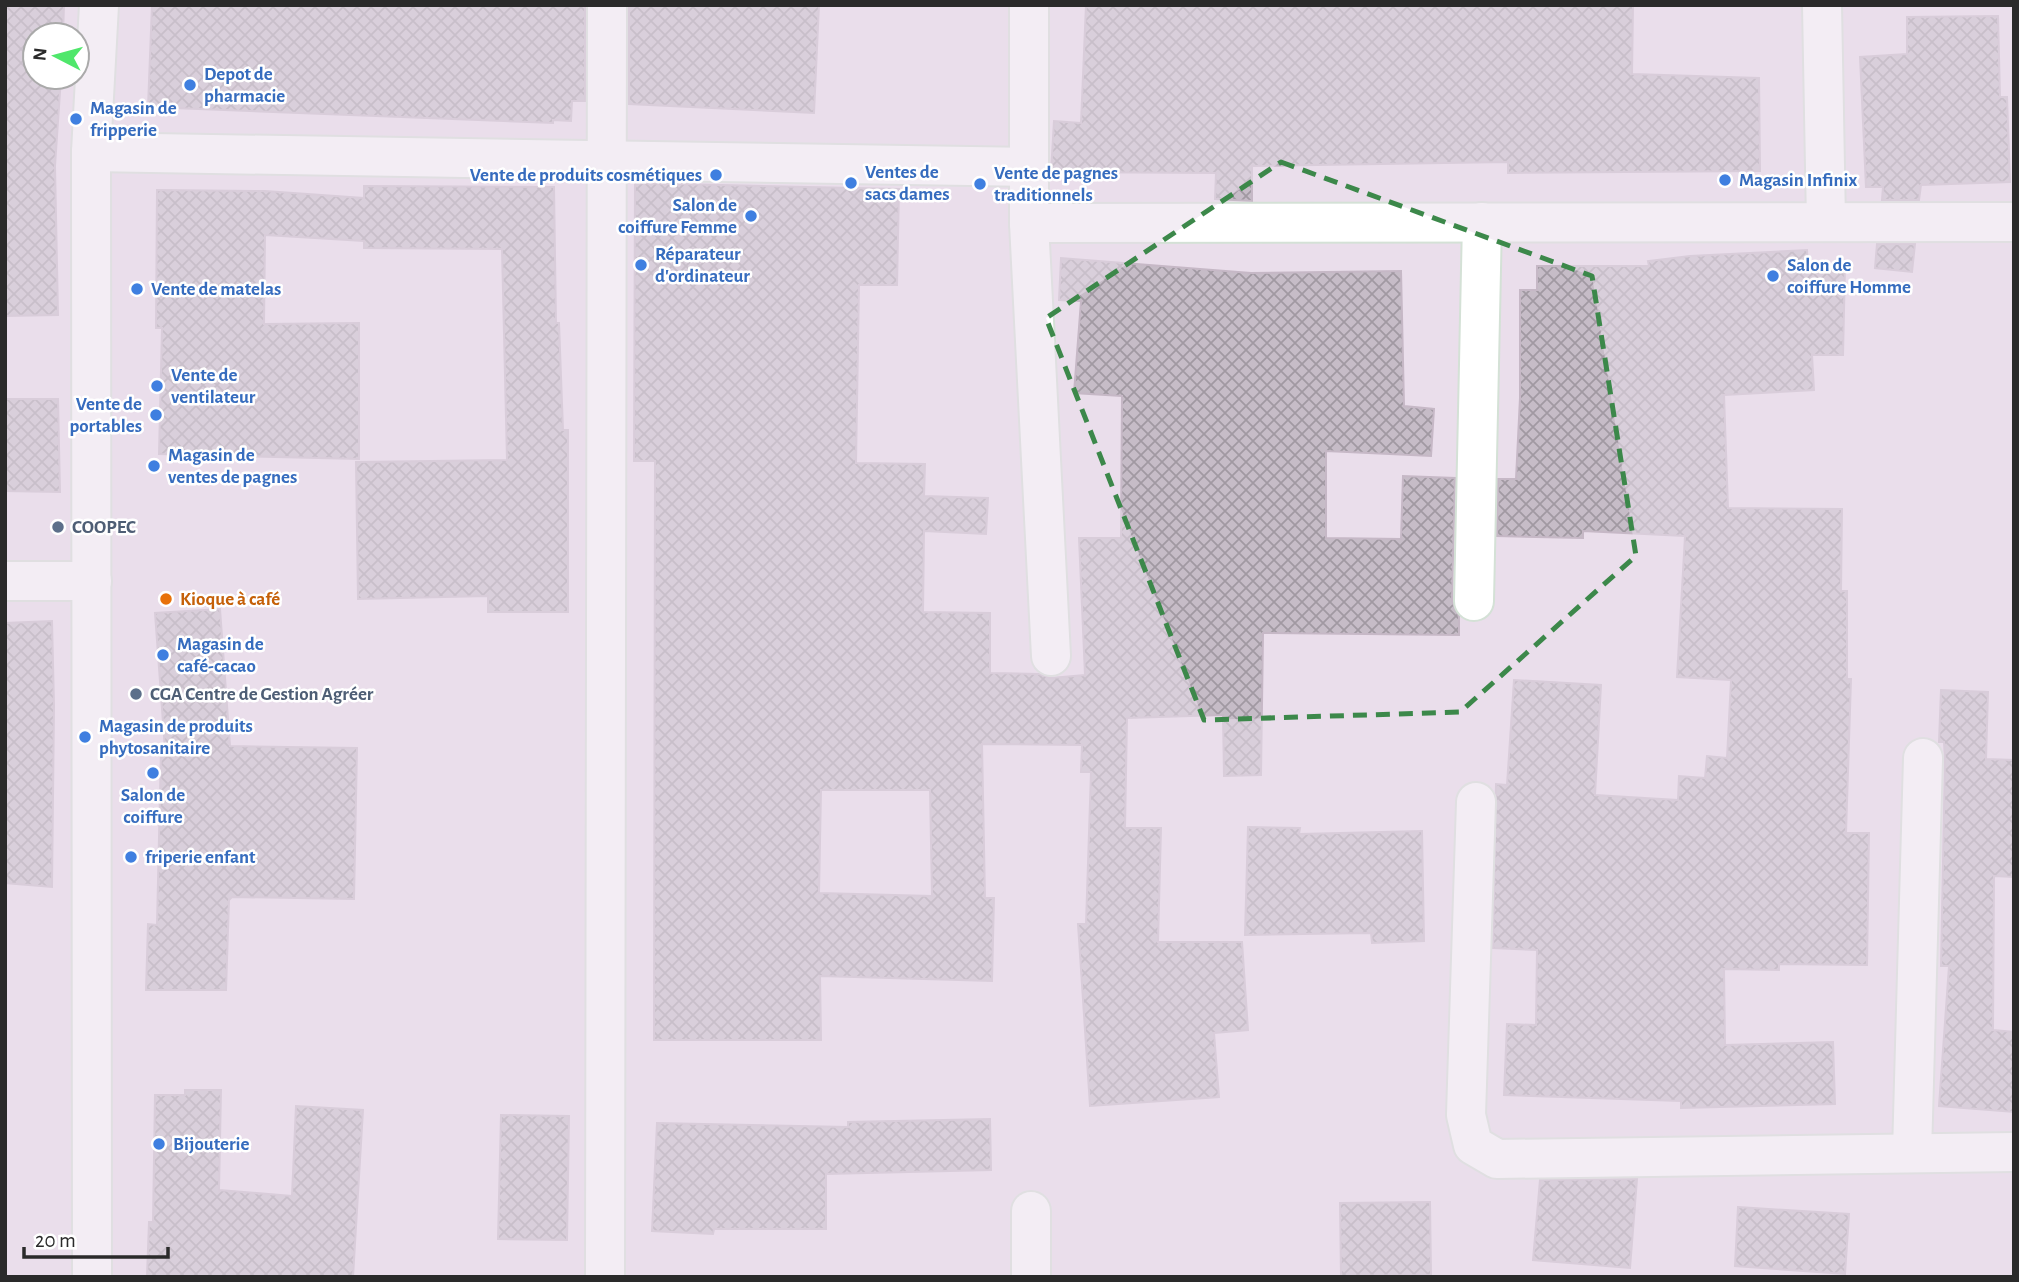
<svg xmlns="http://www.w3.org/2000/svg" width="2019" height="1282" font-family="'Alegreya Sans',sans-serif">
<style>
.building{fill:url(#building-cross-hatch);stroke:#c6b8c6;stroke-width:2;fill-rule:evenodd}
.lines{fill:none;stroke-linecap:round;stroke-linejoin:round}
.minor-casing{stroke:#d4e1d6;stroke-width:42}
.minor{stroke:#fff;stroke-width:38}
.marked{fill:none;stroke:#3c884a;stroke-width:5;stroke-dasharray:14 9;stroke-linejoin:round}
.shop-dot{fill:#3f7fe0;stroke:#fff;stroke-width:2.5}
.service-dot{fill:#5c6f8a;stroke:#fff;stroke-width:2.5}
.food-dot{fill:#e8710a;stroke:#fff;stroke-width:2.5}
.labels{text-anchor:middle;dominant-baseline:central;stroke-width:5;stroke-linejoin:round;paint-order:stroke}
.shop-label{font-size:19px;font-weight:bold;fill:#366cbe;stroke:#fff;text-anchor:start}
.service-label{font-size:19px;font-weight:bold;fill:#4e5e75;stroke:#fff;text-anchor:start}
.food-label{font-size:19px;font-weight:bold;fill:#c56008;stroke:#fff;text-anchor:start}
</style>
<defs>
<pattern id="building-cross-hatch" width="8" height="8" patternUnits="userSpaceOnUse" patternTransform="scale(1.75)"><rect width="8" height="8" fill="#c6bcc7"/><path d="M0 0l8 8M0 8l8-8" fill="none" stroke="#a199a2"/></pattern>
</defs>
<rect width="100%" height="100%" fill="#eadeeb"/>
<g class="building">
<polygon points="5,5 64,5 63,35 35,35 35,77 61,77 55,166 58,315 5,316"/>
<polygon points="152,5 585,5 585,101 572,101 571,121 553,120 553,123 148,107"/>
<polygon points="629,5 819,5 814,113 629,104"/>
<polygon points="1086,5 1633,5 1632,74 1759,78 1760,171 1508,173 1508,162 1252,166 1252,201 1215,199 1216,173 1051,172 1054,121 1081,123"/>
<polygon points="1998,16 2000,97 2007,97 2010,182 1921,185 1919,200 1882,200 1883,187 1866,187 1860,57 1907,54 1907,17"/>
<path d="M 635,183 L 899,189 L 897,285 L 859,285 L 856,463 L 925,464 L 924,496 L 988,498 L 986,534 L 924,531 L 923,612 L 990,613 L 990,673 L 1039,674 L 1051,678 L 1085,675 L 1079,538 L 1121,538 L 1122,396 L 1074,393 L 1081,301 L 1059,300 L 1061,258 L 1251,273 L 1401,271 L 1404,406 L 1434,409 L 1431,456 L 1326,451 L 1326,538 L 1401,539 L 1403,476 L 1455,478 L 1452,601 L 1459,616 L 1459,635 L 1263,633 L 1261,775 L 1224,776 L 1223,715 L 1127,718 L 1125,828 L 1161,828 L 1158,942 L 1242,942 L 1248,1030 L 1214,1033 L 1219,1097 L 1090,1106 L 1078,924 L 1086,924 L 1091,772 L 1081,772 L 1082,745 L 982,744 L 985,898 L 994,898 L 992,981 L 820,976 L 821,1040 L 654,1040 L 655,461 L 634,461 ZM 821,790 L 930,790 L 932,896 L 819,893 Z"/>
<polygon points="364,186 554,187 556,323 559,323 563,430 568,430 568,612 488,612 488,596 358,599 356,462 507,460 502,249 364,248 364,241 265,235 264,324 359,323 359,459 159,454 162,328 156,328 157,190 265,191 364,198"/>
<polygon points="1877,244 1915,244 1912,272 1875,268"/>
<polygon points="1807,250 1808,266 1845,265 1843,355 1812,355 1814,390 1724,395 1728,508 1842,509 1841,591 1847,591 1847,679 1851,679 1846,833 1869,833 1867,965 1779,964 1779,970 1724,969 1725,1045 1833,1042 1835,1104 1681,1108 1681,1101 1504,1095 1507,1024 1536,1025 1537,950 1493,948 1496,784 1507,785 1514,680 1601,685 1595,795 1678,800 1679,776 1705,778 1707,756 1727,758 1731,680 1677,677 1685,536 1583,531 1583,538 1497,536 1498,479 1516,479 1520,398 1520,290 1537,290 1537,266 1649,266 1648,261 1690,256"/>
<polygon points="5,399 58,399 60,492 5,491"/>
<polygon points="220,609 230,746 357,748 354,899 232,897 229,900 226,990 146,990 148,924 157,925 161,750 165,750 155,613"/>
<polygon points="52,621 54,706 52,887 5,883 5,623"/>
<polygon points="1941,690 1988,692 1986,759 2014,760 2014,877 1994,876 1993,1030 2014,1032 2014,1112 1939,1106 1949,966 1941,966 1945,759 1944,742 1939,742"/>
<polygon points="1248,827 1300,828 1299,834 1422,831 1424,941 1372,943 1371,933 1245,935"/>
<polygon points="185,1090 221,1090 219,1190 292,1196 296,1106 363,1110 353,1277 147,1276 149,1222 153,1222 155,1095 185,1095"/>
<polygon points="501,1115 569,1116 567,1240 498,1239"/>
<polygon points="990,1119 991,1170 826,1174 826,1229 714,1229 713,1234 652,1231 657,1123 848,1127 848,1122"/>
<polygon points="1637,1179 1630,1268 1533,1260 1540,1180"/>
<polygon points="1430,1202 1431,1275 1341,1276 1340,1203"/>
<polygon points="1738,1207 1849,1214 1845,1274 1735,1266"/>
</g>
<g class="lines">
<defs>
<g id="minor">
<polyline points="1029,5 1029,223 1051,656"/>
<polyline points="1822,5 1826,222"/>
<polyline points="91,152 1029,167"/>
<polyline points="1029,223 2014,222"/>
<polyline points="5,581 92,581"/>
<polyline points="1474,601 1482,222"/>
<polyline points="1476,802 1466,1115 1473,1145 1497,1159 2014,1152"/>
<polyline points="1912,1153 1923,758"/>
<polyline points="92,1277 91,152 99,5"/>
<polyline points="605,1277 607,5"/>
<polyline points="1031,1277 1031,1211"/>
</g>
</defs>
<use href="#minor" class="minor-casing"/>
<use href="#minor" class="minor"/>
</g>
<path d="M0 0H2019V1282H0ZM 1281,162 L 1592,276 L 1636,556 L 1460,712 L 1204,720 L 1046,318 Z" fill="#eadeeb" fill-opacity=".55" fill-rule="evenodd"/>
<path class="marked" d="M 1281,162 L 1592,276 L 1636,556 L 1460,712 L 1204,720 L 1046,318 Z"/>
<g class="shop-dot">
<circle cx="190" cy="85" r="7"/>
<circle cx="76" cy="119" r="7"/>
<circle cx="716" cy="175" r="7"/>
<circle cx="1725" cy="180" r="7"/>
<circle cx="851" cy="183" r="7"/>
<circle cx="980" cy="184" r="7"/>
<circle cx="751" cy="216" r="7"/>
<circle cx="641" cy="265" r="7"/>
<circle cx="1773" cy="276" r="7"/>
<circle cx="137" cy="289" r="7"/>
<circle cx="157" cy="386" r="7"/>
<circle cx="156" cy="415" r="7"/>
<circle cx="154" cy="466" r="7"/>
<circle cx="163" cy="655" r="7"/>
<circle cx="85" cy="737" r="7"/>
<circle cx="153" cy="773" r="7"/>
<circle cx="131" cy="857" r="7"/>
<circle cx="159" cy="1144" r="7"/>
</g>
<g class="service-dot">
<circle cx="58" cy="527" r="7"/>
<circle cx="136" cy="694" r="7"/>
</g>
<circle class="food-dot" cx="166" cy="599" r="7"/>
<g class="labels">
<g class="shop-label">
<text x="204" y="74">Depot de<tspan x="204" dy="22">pharmacie</tspan></text>
<text x="90" y="108">Magasin de<tspan x="90" dy="22">fripperie</tspan></text>
<text x="865" y="172">Ventes de<tspan x="865" dy="22">sacs dames</tspan></text>
<text x="994" y="173">Vente de pagnes<tspan x="994" dy="22">traditionnels</tspan></text>
<text x="702" y="175" text-anchor="end">Vente de produits cosmétiques</text>
<text x="1739" y="180">Magasin Infinix</text>
<text x="737" y="205" text-anchor="end">Salon de<tspan x="737" dy="22">coiffure Femme</tspan></text>
<text x="655" y="254">Réparateur<tspan x="655" dy="22">d'ordinateur</tspan></text>
<text x="1787" y="265">Salon de<tspan x="1787" dy="22">coiffure Homme</tspan></text>
<text x="151" y="289">Vente de matelas</text>
<text x="171" y="375">Vente de<tspan x="171" dy="22">ventilateur</tspan></text>
<text x="142" y="404" text-anchor="end">Vente de<tspan x="142" dy="22">portables</tspan></text>
<text x="168" y="455">Magasin de<tspan x="168" dy="22">ventes de pagnes</tspan></text>
<text x="177" y="644">Magasin de<tspan x="177" dy="22">café-cacao</tspan></text>
<text x="99" y="726">Magasin de produits<tspan x="99" dy="22">phytosanitaire</tspan></text>
<text x="153" y="795" text-anchor="middle">Salon de<tspan x="153" dy="22">coiffure</tspan></text>
<text x="145" y="857">friperie enfant</text>
<text x="173" y="1144">Bijouterie</text>
</g>
<g class="service-label">
<text x="72" y="527">COOPEC</text>
<text x="150" y="694">CGA Centre de Gestion Agréer</text>
</g>
<g class="food-label">
<text x="180" y="599">Kioque à café</text>
</g>
</g>
<rect width="2019" height="1282" fill="none" stroke="#2a2a2a" stroke-width="14"/>
<g transform="translate(56 56) rotate(276)"><circle r="33" fill="#ffffff" stroke="#aaaaaa" stroke-width="2"/>
<path d="M0-5L12 26L0 18L-12 26Z" fill="#4fe76b"/>
<text y="-10" font-size="19" font-weight="bold" text-anchor="middle" fill="#2a2a2a">N</text>
</g>
<path d="M24 1247v10h144v-10" fill="none" stroke="#2a2a2a" stroke-width="3.5"/>
<text x="35" y="1247" font-size="21" fill="#2a2a2a" stroke="#ffffff" stroke-width="5" paint-order="stroke">20 m</text>
</svg>
